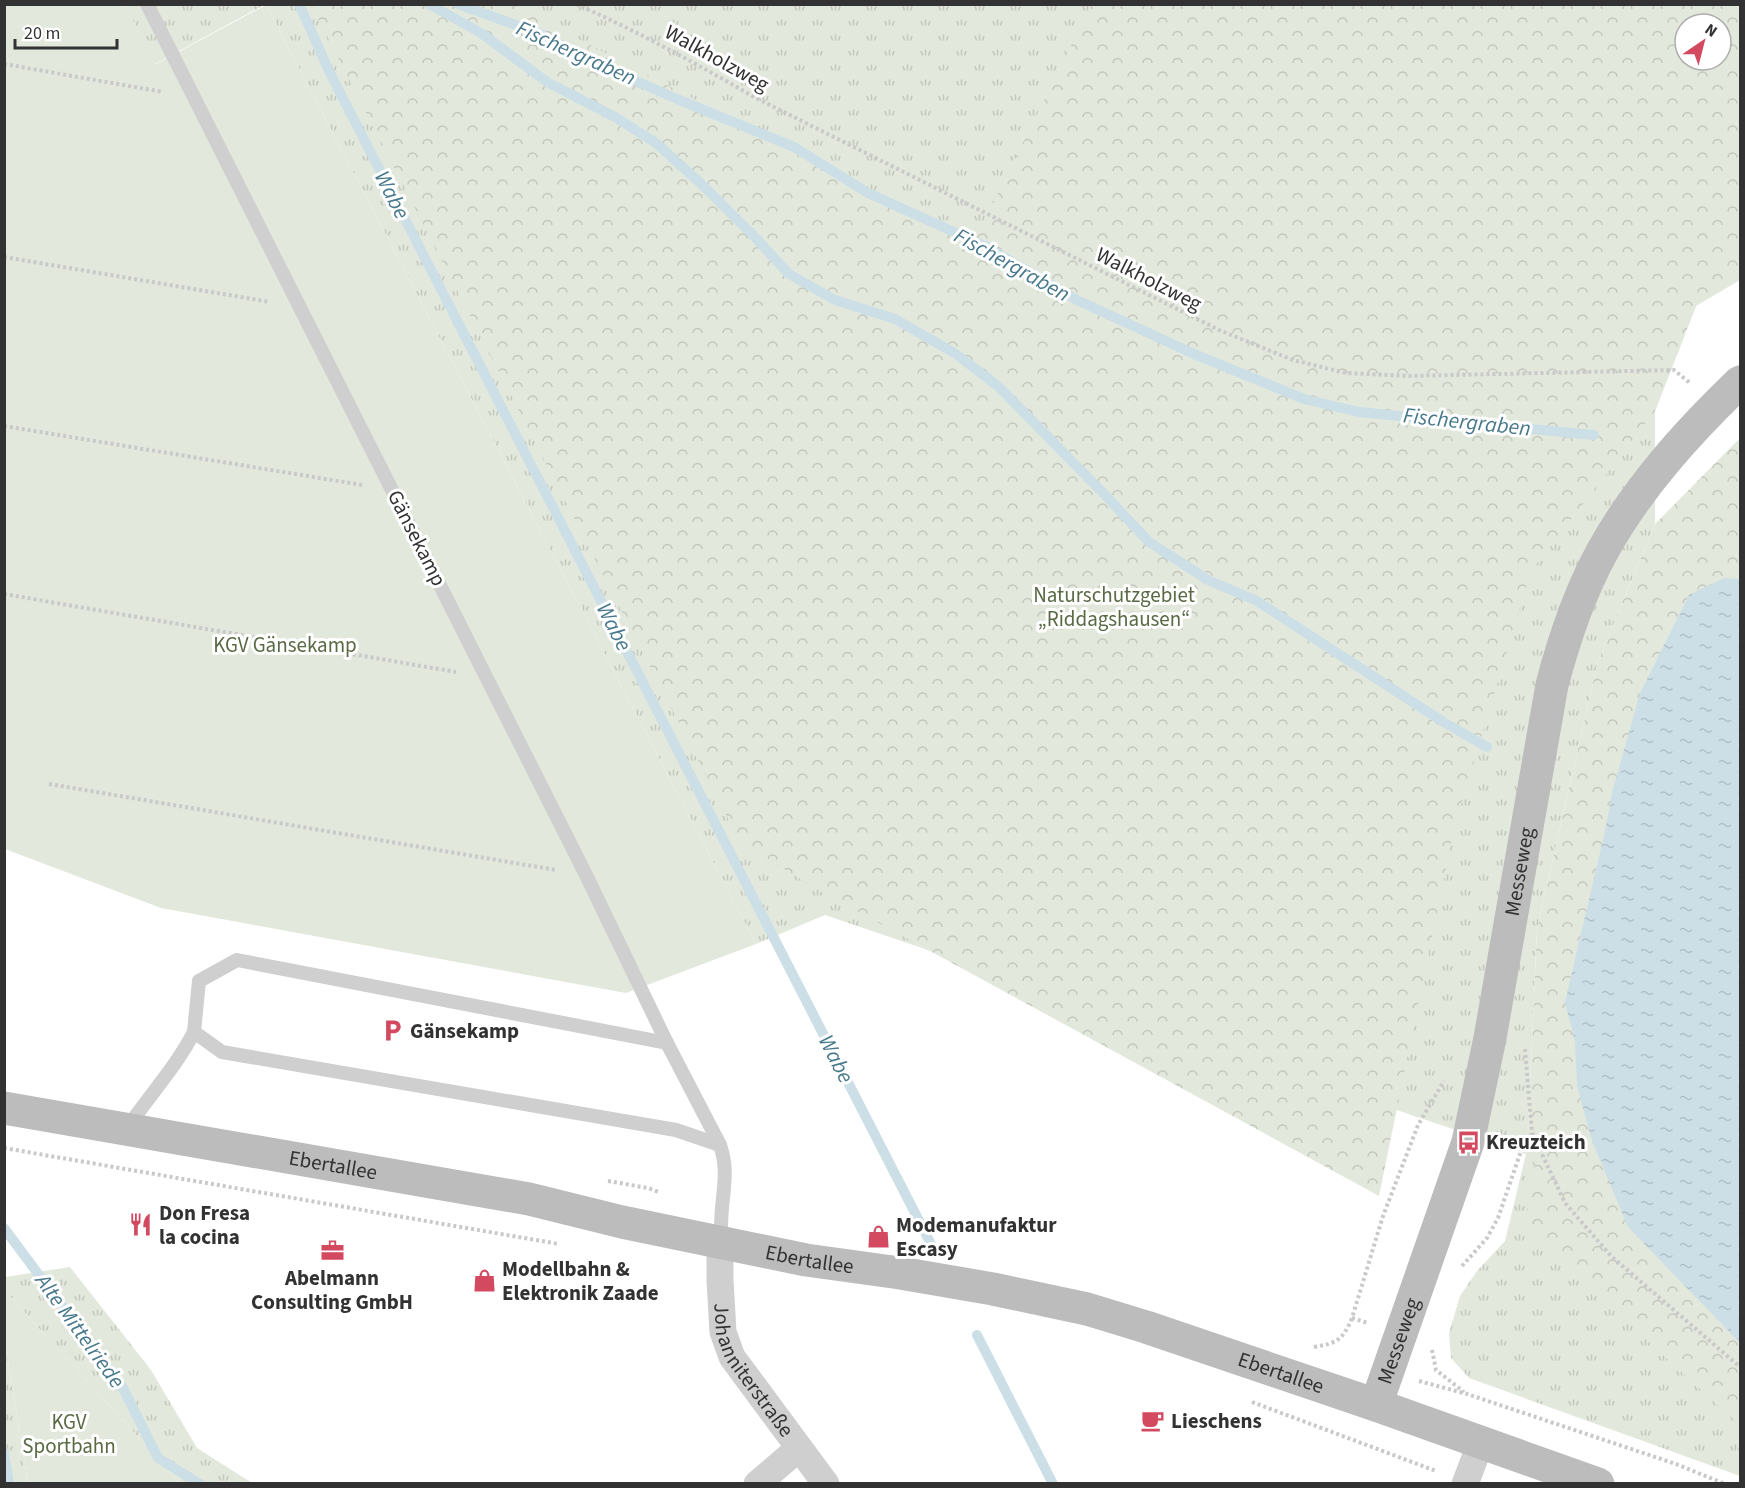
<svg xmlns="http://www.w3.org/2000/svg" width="1745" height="1488" font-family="'Source Sans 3',sans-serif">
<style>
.grass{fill:url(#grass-tufts)}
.forest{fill:url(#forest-crowns);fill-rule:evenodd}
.garden{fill:#e3e8dc}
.water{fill:url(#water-ripples)}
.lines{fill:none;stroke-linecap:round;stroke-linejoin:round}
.stream{stroke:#ccdfe6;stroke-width:10}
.path{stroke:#c9c9c9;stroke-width:4;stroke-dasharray:3 3;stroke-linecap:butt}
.service{stroke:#cfcfcf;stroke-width:14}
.minor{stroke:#cfcfcf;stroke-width:27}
.secondary{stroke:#bcbcbc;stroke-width:33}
.labels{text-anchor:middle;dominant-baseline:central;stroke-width:6;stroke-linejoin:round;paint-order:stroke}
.street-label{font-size:21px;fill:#323232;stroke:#fff}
.park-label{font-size:21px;fill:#596a44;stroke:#fff}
.poi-label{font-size:21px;font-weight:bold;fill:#323232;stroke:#fff;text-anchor:start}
.water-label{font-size:22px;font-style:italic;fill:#48788c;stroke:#fff}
</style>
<defs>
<pattern id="grass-tufts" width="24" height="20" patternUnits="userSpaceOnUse" patternTransform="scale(1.5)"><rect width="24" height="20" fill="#e3e8dc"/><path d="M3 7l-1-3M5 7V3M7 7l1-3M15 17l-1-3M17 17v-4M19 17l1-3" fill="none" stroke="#c3c7bd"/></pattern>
<pattern id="forest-crowns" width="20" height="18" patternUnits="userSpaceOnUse" patternTransform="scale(1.5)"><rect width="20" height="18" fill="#e3e8dc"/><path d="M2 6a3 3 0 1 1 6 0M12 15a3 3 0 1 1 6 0" fill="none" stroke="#c3c7bd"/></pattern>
<pattern id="water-ripples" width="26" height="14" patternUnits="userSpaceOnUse" patternTransform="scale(1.5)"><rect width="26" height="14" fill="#ccdfe6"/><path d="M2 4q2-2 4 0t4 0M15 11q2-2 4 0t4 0" fill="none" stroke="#b0c0c6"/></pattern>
</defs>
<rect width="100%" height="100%" fill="#fff"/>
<g class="grass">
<polygon points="125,5 264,5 155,64"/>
<polygon points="266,5 1126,5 1696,306 1655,411 1655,524 1598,661 1537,929 1527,1153 1740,1379 1740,1476 1469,1378 1451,1358 1449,1333 1460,1296 1477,1271 1505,1241 1526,1154 825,915 756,944"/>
<polygon points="70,1267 151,1370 197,1448 252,1483 180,1483 5,1291 5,1277"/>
<polygon points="5,1343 28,1483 5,1483"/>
</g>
<g class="forest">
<path d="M 311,5 L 513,5 L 973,244 L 1091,5 L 1740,5 L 1740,280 L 1696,306 L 1655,411 L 1531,571 L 1455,825 L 1379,1196 L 811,886 L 739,840 ZM 1685,24 L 1721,24 L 1721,60 L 1685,60 Z"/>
<polygon points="1740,438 1740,1425 1655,1348 1525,1220 1535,1164 1527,1154 1537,929 1598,661 1655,524"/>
</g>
<g class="garden">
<polygon points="4,5 125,5 156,64 266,5 756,944 626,993 161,908 5,849"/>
<polygon points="4,1291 5,1291 180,1483 28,1483 5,1343"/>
</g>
<polygon class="water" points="1724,578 1740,579 1740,1343 1628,1227 1592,1141 1577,1086 1575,1042 1565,1002 1605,831 1612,793 1640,693 1689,595"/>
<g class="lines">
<g class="stream">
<polyline points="299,4 330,73 933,1248"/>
<polyline points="429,4 481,33 547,82 615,117 656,143 697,180 751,233 789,274 835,300 895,319 956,354 999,387 1105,495 1149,542 1208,580 1257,601 1445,723 1487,747"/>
<polyline points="458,4 538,33 622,75 677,99 794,147 868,193 987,247 1077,300 1194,354 1304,399 1359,412 1594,435"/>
<polyline points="4,1228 123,1388 158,1458 200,1484"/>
<polyline points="977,1335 1053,1484"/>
<polyline points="4,1452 9,1484"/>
</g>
<g class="path">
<path d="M 576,4 C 639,32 697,64 756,98 L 1219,330 L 1293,360 L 1346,373 L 1409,376 L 1674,370 L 1690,383"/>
<polyline points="4,64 163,92"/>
<polyline points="4,257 270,302"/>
<polyline points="4,426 362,485"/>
<polyline points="4,594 456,672"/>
<polyline points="49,784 556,870"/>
<polyline points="1525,1049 1532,1133 1565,1203 1611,1256 1740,1367"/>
<polyline points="4,1148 559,1244"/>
<polyline points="608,1181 648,1188 659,1192"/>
<polyline points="1462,1266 1487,1238 1498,1218 1521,1151 1531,1134"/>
<polyline points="1352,1318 1368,1323"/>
<path d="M 1314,1347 C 1337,1343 1343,1340 1352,1318 L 1383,1216 L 1418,1125 L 1444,1081"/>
<polyline points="1432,1350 1436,1370 1464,1392"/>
<polyline points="1419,1381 1467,1394 1676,1464 1725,1484"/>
<polyline points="1252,1402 1436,1471"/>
</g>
<g class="service">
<path d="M 147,4 L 586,875 L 667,1043 L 720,1145 C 728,1168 724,1185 722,1208 C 721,1220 721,1231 720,1243"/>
<polyline points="667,1043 237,960 199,981 194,1032 222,1052 676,1130 720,1145"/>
<path d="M 127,1128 C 149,1096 176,1067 194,1032"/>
</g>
<g class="minor">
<path id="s1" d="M 720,1243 L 720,1280 L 723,1332 L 732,1357 L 826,1484"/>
<polyline points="757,1484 799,1448"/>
<polyline points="1465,1484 1481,1442"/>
</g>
<g class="secondary">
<path id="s2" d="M 4,1108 L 529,1199 L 622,1222 L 806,1260 L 900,1273 L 993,1289 L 1087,1309 L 1146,1327 L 1376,1405 L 1598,1484"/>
<path id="s3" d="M 1376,1405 L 1468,1142 L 1490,1038 L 1552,685 C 1564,639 1579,594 1602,552 C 1637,488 1688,432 1740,382"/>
</g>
</g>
<defs>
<symbol id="parking-bare" viewBox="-9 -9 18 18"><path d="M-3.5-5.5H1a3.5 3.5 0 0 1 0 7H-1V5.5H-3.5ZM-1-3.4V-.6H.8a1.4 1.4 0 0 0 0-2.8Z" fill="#d34a60" stroke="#fff" stroke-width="2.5" paint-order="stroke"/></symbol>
<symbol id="bus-bare" viewBox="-9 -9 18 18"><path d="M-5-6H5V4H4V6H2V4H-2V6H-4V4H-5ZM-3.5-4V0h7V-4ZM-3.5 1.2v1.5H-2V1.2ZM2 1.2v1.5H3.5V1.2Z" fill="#d34a60" stroke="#fff" stroke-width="2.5" paint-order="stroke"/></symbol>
<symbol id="restaurant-bare" viewBox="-9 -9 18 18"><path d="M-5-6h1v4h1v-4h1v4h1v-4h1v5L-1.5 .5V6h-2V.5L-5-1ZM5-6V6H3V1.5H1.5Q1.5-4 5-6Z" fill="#d34a60" stroke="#fff" stroke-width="2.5" paint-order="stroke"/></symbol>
<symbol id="shop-bare" viewBox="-9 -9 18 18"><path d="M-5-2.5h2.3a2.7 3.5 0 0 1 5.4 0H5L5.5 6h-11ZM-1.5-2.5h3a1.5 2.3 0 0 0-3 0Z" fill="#d34a60" stroke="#fff" stroke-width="2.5" paint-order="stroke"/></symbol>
<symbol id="office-bare" viewBox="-9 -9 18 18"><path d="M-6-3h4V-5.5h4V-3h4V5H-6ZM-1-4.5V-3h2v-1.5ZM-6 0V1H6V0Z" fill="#d34a60" stroke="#fff" stroke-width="2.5" paint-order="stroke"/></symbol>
<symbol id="cafe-bare" viewBox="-9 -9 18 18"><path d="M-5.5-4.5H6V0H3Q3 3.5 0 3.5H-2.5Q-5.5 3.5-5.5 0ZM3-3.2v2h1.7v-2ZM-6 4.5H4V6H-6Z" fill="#d34a60" stroke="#fff" stroke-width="2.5" paint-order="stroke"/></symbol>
</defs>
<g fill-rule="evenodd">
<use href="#parking-bare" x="376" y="1014" width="33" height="33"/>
<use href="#bus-bare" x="1452" y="1126" width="33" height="33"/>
<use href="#restaurant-bare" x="124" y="1208" width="33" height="33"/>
<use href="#shop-bare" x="862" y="1220" width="33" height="33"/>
<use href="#office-bare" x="316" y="1234" width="33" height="33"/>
<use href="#shop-bare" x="468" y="1264" width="33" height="33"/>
<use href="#cafe-bare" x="1136" y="1404" width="33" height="33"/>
</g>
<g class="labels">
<g class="street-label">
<text transform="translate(717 58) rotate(29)">Walkholzweg</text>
<text transform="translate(1149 279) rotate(27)">Walkholzweg</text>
<text transform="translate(417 538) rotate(63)">Gänsekamp</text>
<text stroke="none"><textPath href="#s3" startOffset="554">Messeweg</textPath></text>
<text stroke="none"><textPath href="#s2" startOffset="334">Ebertallee</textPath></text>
<text stroke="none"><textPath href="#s2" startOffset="820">Ebertallee</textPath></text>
<text stroke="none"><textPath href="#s3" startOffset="68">Messeweg</textPath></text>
<text stroke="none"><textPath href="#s1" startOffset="136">Johanniterstraße</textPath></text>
<text stroke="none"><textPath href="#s2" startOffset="1306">Ebertallee</textPath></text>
</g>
<g class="park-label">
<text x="1114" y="595">Naturschutzgebiet<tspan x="1114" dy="24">„Riddagshausen“</tspan></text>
<text x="285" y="645">KGV Gänsekamp</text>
<text x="69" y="1422">KGV<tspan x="69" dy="24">Sportbahn</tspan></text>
</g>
<g class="poi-label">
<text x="410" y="1031">Gänsekamp</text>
<text x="1486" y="1142">Kreuzteich</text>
<text x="159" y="1213">Don Fresa<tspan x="159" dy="24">la cocina</tspan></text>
<text x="896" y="1225">Modemanufaktur<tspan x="896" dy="24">Escasy</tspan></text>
<text x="502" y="1269">Modellbahn &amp;<tspan x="502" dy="24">Elektronik Zaade</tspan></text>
<text x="332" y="1278" text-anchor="middle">Abelmann<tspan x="332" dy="24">Consulting GmbH</tspan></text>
<text x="1171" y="1421">Lieschens</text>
</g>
<g class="water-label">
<text transform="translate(576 53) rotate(24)">Fischergraben</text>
<text transform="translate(392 195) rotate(63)">Wabe</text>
<text transform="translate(1012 265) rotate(29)">Fischergraben</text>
<text transform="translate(1467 422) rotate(6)">Fischergraben</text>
<text transform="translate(614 627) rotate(63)">Wabe</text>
<text transform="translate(836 1059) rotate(63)">Wabe</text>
<text transform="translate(80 1331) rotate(54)">Alte Mittelriede</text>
</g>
</g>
<rect width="1745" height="1488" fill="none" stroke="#323232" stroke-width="12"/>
<g transform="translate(1703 42) rotate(35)"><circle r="28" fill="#ffffff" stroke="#adadad" stroke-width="1.5"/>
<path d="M0-4.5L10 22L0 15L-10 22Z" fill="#d34a60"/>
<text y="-9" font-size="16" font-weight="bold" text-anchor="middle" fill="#323232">N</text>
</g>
<path d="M15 39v9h102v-9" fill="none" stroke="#323232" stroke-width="3"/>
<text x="24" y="39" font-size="18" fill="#323232" stroke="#ffffff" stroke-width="4.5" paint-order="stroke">20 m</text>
</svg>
